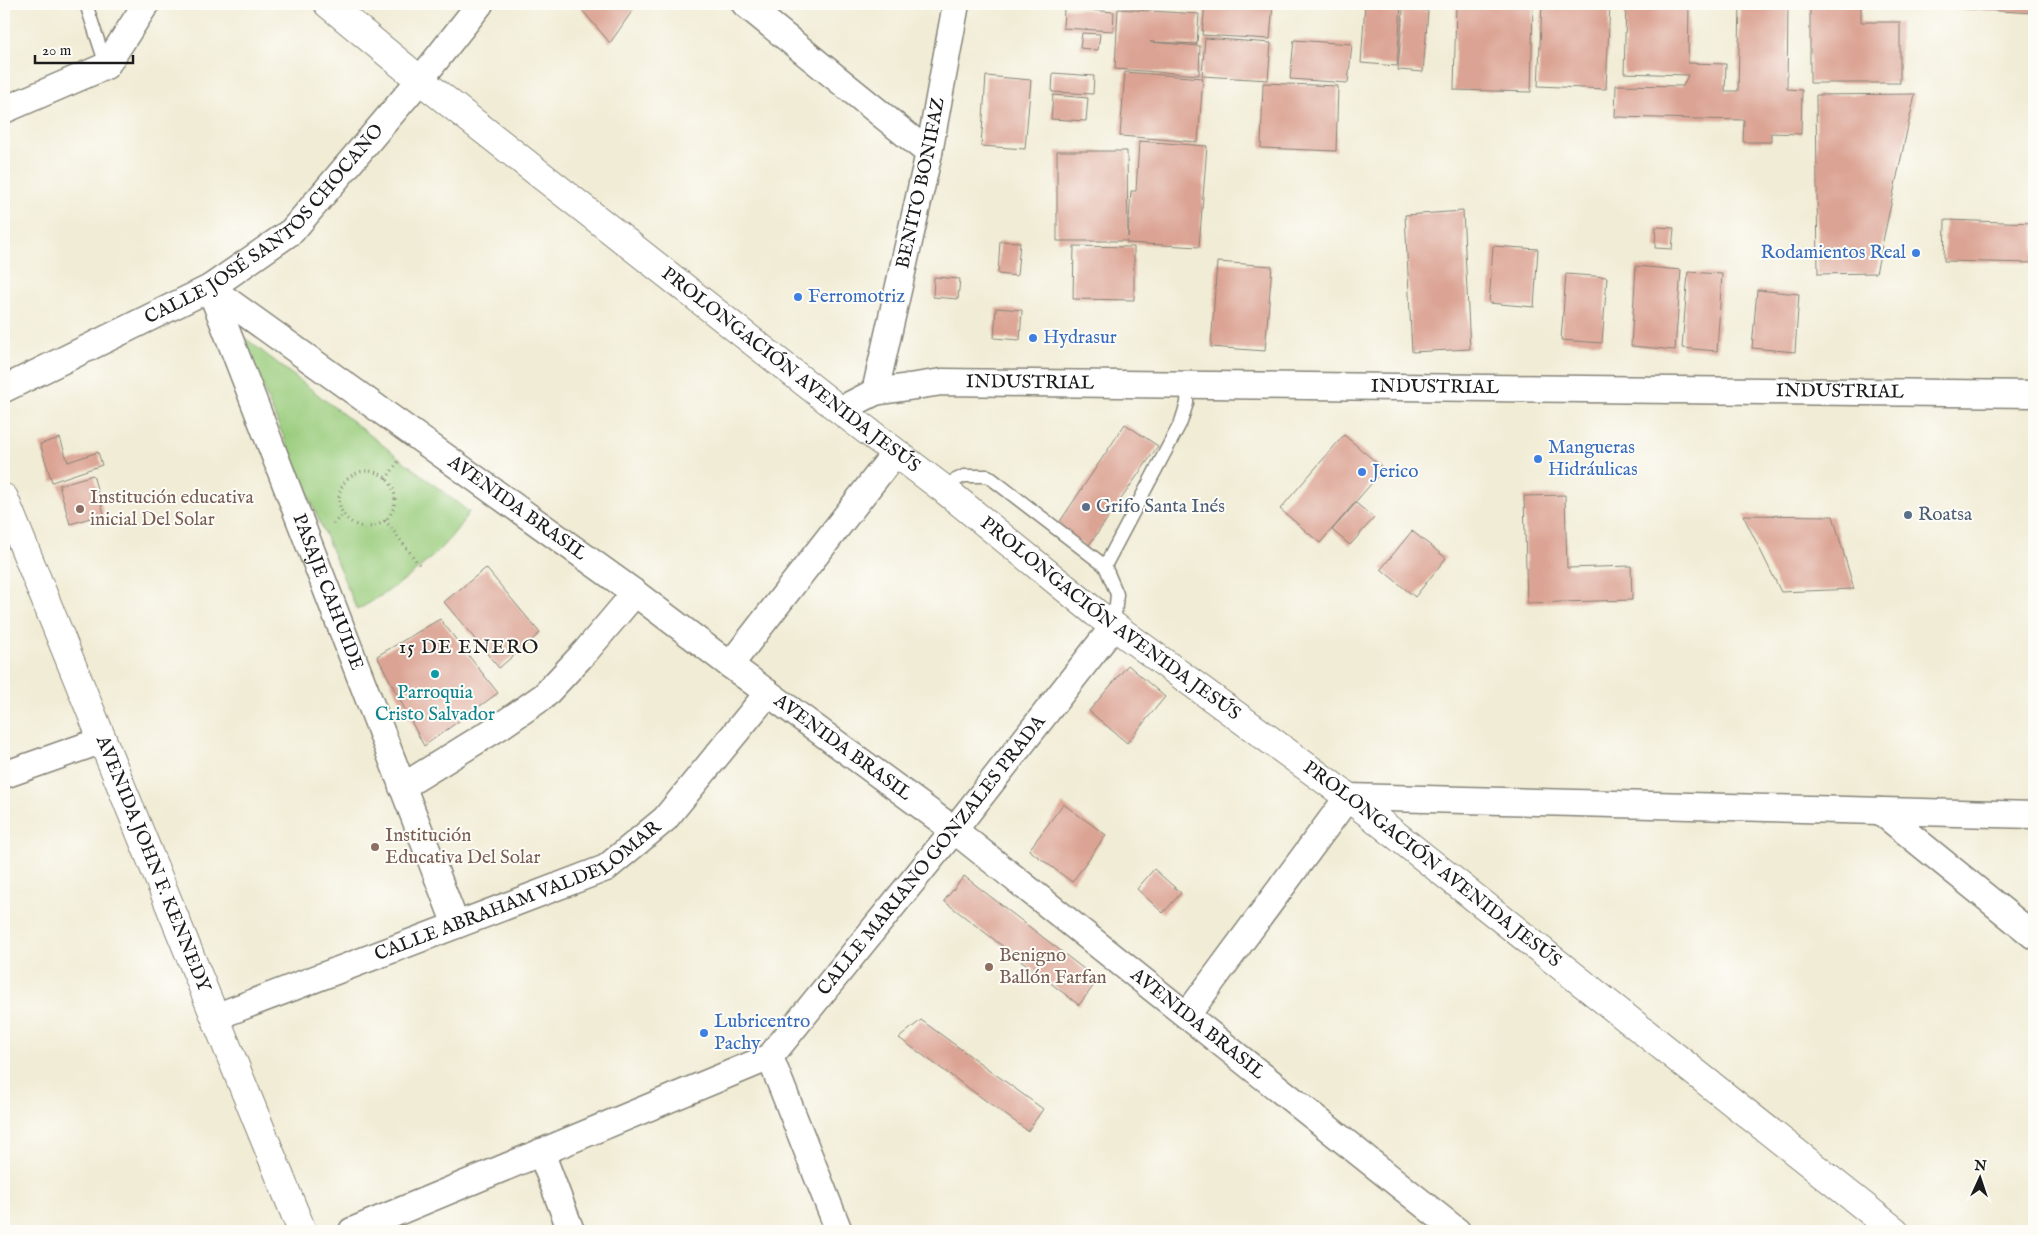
<svg xmlns="http://www.w3.org/2000/svg" width="2038" height="1235" font-family="'IM FELL English',serif">
<style>
.green{fill:#99cc7c;stroke:#5a744c}
.building{fill:#dba393}
.lines{fill:none;stroke-linecap:round;stroke-linejoin:round}
.lane-casing{stroke:#868478;stroke-width:15}
.street-casing{stroke:#868478;stroke-width:29}
.secondary-casing{stroke:#868478;stroke-width:30}
.primary-casing{stroke:#868478;stroke-width:30}
.path{stroke:#868478;stroke-width:3;stroke-dasharray:1 4;stroke-linecap:butt}
.lane{stroke:#fff;stroke-width:12}
.street{stroke:#fff;stroke-width:26}
.secondary{stroke:#fff;stroke-width:28}
.primary{stroke:#fff;stroke-width:28}
.shop-dot{fill:#3f7fe0;stroke:#fdfcf7;stroke-width:2}
.service-dot{fill:#5c6f8a;stroke:#fdfcf7;stroke-width:2}
.education-dot{fill:#8d6e63;stroke:#fdfcf7;stroke-width:2}
.culture-dot{fill:#0f9aa8;stroke:#fdfcf7;stroke-width:2}
.labels{text-anchor:middle;dominant-baseline:central;stroke-width:4;stroke-linejoin:round;paint-order:stroke}
.street-label{font-size:19px;fill:#1c1c1c;stroke:#fdfcf7}
.shop-label{font-size:19px;fill:#366cbe;stroke:#fdfcf7;text-anchor:start}
.education-label{font-size:19px;fill:#785e54;stroke:#fdfcf7;text-anchor:start}
.service-label{font-size:19px;fill:#4e5e75;stroke:#fdfcf7;text-anchor:start}
.culture-label{font-size:19px;fill:#0d838f;stroke:#fdfcf7}
.neighbourhood-label{font-size:20px;letter-spacing:1px;fill:#1c1c1c;stroke:#fdfcf7}
</style>
<rect width="100%" height="100%" fill="#fdfcf7"/>
<filter id="ink" filterUnits="userSpaceOnUse"><feTurbulence type="fractalNoise" baseFrequency=".02" numOctaves="2"/><feDisplacementMap in="SourceGraphic" scale="10" xChannelSelector="R" yChannelSelector="G"/><feConvolveMatrix kernelMatrix="1 2 1 2 8 2 1 2 1" color-interpolation-filters="sRGB"/></filter>
<filter id="wash" filterUnits="userSpaceOnUse"><feTurbulence type="fractalNoise" baseFrequency=".0096" numOctaves="4" result="noise"/><feDisplacementMap in="SourceGraphic" scale="20" xChannelSelector="R" yChannelSelector="G"/><feGaussianBlur stdDeviation="1.12" result="paint"/><feColorMatrix in="noise" values="0 0 0 0 0 0 0 0 0 0 0 0 0 0 0 0 0 1.4 0 .05"/><feComposite in="paint" operator="in"/></filter>
<g filter="url(#wash)">
<rect width="100%" height="100%" fill="#f1ecd5"/>
<path class="green" d="M 240,334 L 469,512 C 442,556 401,585 357,610 Z"/>
<g id="blocks">
<g class="building">
<polygon points="587,4 637,4 610,43 582,10"/>
<polygon points="1103,4 1191,4 1191,9 1103,6"/>
<polygon points="1205,4 1273,4 1270,39 1202,35"/>
<polygon points="1365,4 1401,4 1397,66 1361,63"/>
<polygon points="1456,4 1533,4 1531,92 1454,90"/>
<polygon points="1542,4 1610,4 1606,89 1538,86"/>
<polygon points="1626,4 1689,4 1688,63 1726,64 1725,91 1738,91 1740,4 1788,4 1787,89 1802,90 1801,134 1771,133 1771,142 1743,142 1744,120 1615,117 1616,85 1683,86 1688,75 1624,73"/>
<polygon points="1810,4 1861,4 1861,22 1900,22 1900,83 1810,83"/>
<polygon points="1951,4 2034,4 2034,13 1951,8"/>
<polygon points="1064,8 1114,12 1113,31 1063,28"/>
<polygon points="1118,9 1199,14 1197,44 1150,42 1200,46 1199,75 1115,69"/>
<polygon points="1403,9 1428,11 1423,72 1398,70"/>
<polygon points="1082,33 1100,34 1098,50 1080,48"/>
<polygon points="1205,38 1271,43 1268,80 1202,76"/>
<polygon points="1294,40 1352,44 1348,83 1290,79"/>
<polygon points="1125,72 1203,78 1198,142 1120,136"/>
<polygon points="1053,73 1094,76 1093,94 1052,92"/>
<polygon points="986,76 1031,80 1025,149 981,146"/>
<polygon points="1263,83 1338,86 1336,151 1261,148"/>
<polygon points="1915,94 1876,273 1818,274 1816,95"/>
<polygon points="1053,95 1088,98 1086,121 1051,119"/>
<polygon points="1139,141 1207,146 1199,247 1127,243 1127,241 1057,241 1057,151 1127,151 1128,237 1131,191 1136,191"/>
<polygon points="1463,211 1470,349 1412,352 1405,215"/>
<polygon points="1945,220 2034,223 2034,263 1944,261"/>
<polygon points="1656,227 1674,228 1672,249 1655,248"/>
<polygon points="1000,241 1020,242 1017,276 998,274"/>
<polygon points="1074,246 1134,247 1134,300 1073,299"/>
<polygon points="1493,246 1538,249 1534,307 1489,303"/>
<polygon points="1217,262 1272,266 1265,351 1211,347"/>
<polygon points="1636,266 1681,270 1675,350 1631,346"/>
<polygon points="1688,272 1722,274 1717,351 1682,348"/>
<polygon points="1566,274 1607,277 1602,343 1561,340"/>
<polygon points="934,277 960,279 958,299 933,297"/>
<polygon points="1757,290 1799,294 1795,352 1752,348"/>
<polygon points="996,308 1022,310 1020,340 994,338"/>
<polygon points="1125,424 1158,446 1087,548 1057,526"/>
<polygon points="1344,435 1384,469 1320,543 1280,509"/>
<polygon points="60,438 68,462 98,452 102,465 52,482 40,444"/>
<polygon points="93,475 104,514 70,524 59,485"/>
<polygon points="1565,495 1567,568 1631,566 1632,600 1527,603 1524,496"/>
<polygon points="1356,503 1374,518 1350,545 1332,530"/>
<polygon points="1743,515 1833,516 1854,589 1781,592"/>
<polygon points="1412,531 1446,558 1415,597 1381,569"/>
<polygon points="486,568 540,633 499,668 444,602"/>
<polygon points="440,619 498,693 424,746 377,656"/>
<polygon points="1128,665 1165,697 1127,743 1089,711"/>
<polygon points="1063,804 1106,835 1072,882 1029,850"/>
<polygon points="1154,869 1181,893 1163,913 1137,889"/>
<polygon points="964,876 1098,980 1079,1005 944,901"/>
<polygon points="921,1020 1043,1109 1028,1131 899,1038"/>
</g>
</g>
</g>
<g filter="url(#ink)">
<use href="#blocks" fill-opacity="0" stroke="#868478" stroke-width="1"/>
<g class="lines">
<defs>
<g id="lane">
<polyline points="86,4 106,65"/>
<polyline points="941,487 964,476 988,476 1105,566"/>
<polyline points="1114,626 1117,594 1105,566 1181,422 1187,403 1188,384"/>
</g>
<g id="street">
<polyline points="745,4 929,153"/>
<polyline points="4,110 106,66 146,4"/>
<path id="s1" d="M 210,288 L 635,593 L 730,665 L 954,830 L 1457,1231"/>
<path id="s2" d="M 210,288 L 456,925"/>
<path id="s3" d="M 4,389 L 210,288 L 292,231 L 420,80 L 480,4"/>
<path id="s4" d="M 875,392 L 929,153 L 956,4"/>
<path id="s5" d="M 840,410 L 875,392 L 942,382 L 2034,394"/>
<polyline points="730,665 895,453"/>
<polyline points="4,775 103,740"/>
<polyline points="402,787 499,727 544,696 586,651 635,593"/>
<polyline points="1880,811 2034,936"/>
<polyline points="1187,1015 1348,797 2034,815"/>
<path id="s6" d="M 215,1017 L 606,868 L 665,819 L 768,693"/>
<polyline points="770,1057 839,1231"/>
<polyline points="541,1152 571,1231"/>
<path id="s7" d="M 352,1231 L 770,1057 L 954,830 L 1114,626"/>
</g>
<g id="secondary">
<path id="s8" d="M 4,498 L 302,1231"/>
</g>
<g id="primary">
<path id="s9" d="M 328,4 L 420,80 L 840,410 L 941,487 L 1096,613 L 1348,797 L 1895,1231"/>
</g>
</defs>
<use href="#lane" class="lane-casing"/>
<use href="#street" class="street-casing"/>
<use href="#secondary" class="secondary-casing"/>
<use href="#primary" class="primary-casing"/>
<g class="path">
<circle cx="367" cy="499" r="28"/>
<polyline points="386,479 400,459"/>
<polyline points="385,520 421,567"/>
<polyline points="333,524 343,514"/>
</g>
<use href="#lane" class="lane"/>
<use href="#street" class="street"/>
<use href="#secondary" class="secondary"/>
<use href="#primary" class="primary"/>
</g>
</g>
<g class="shop-dot">
<circle cx="1916" cy="253" r="5"/>
<circle cx="798" cy="297" r="5"/>
<circle cx="1033" cy="338" r="5"/>
<circle cx="1538" cy="459" r="5"/>
<circle cx="1362" cy="472" r="5"/>
<circle cx="704" cy="1033" r="5"/>
</g>
<g class="service-dot">
<circle cx="1086" cy="507" r="5"/>
<circle cx="1908" cy="515" r="5"/>
</g>
<g class="education-dot">
<circle cx="80" cy="509" r="5"/>
<circle cx="375" cy="847" r="5"/>
<circle cx="989" cy="967" r="5"/>
</g>
<circle class="culture-dot" cx="435" cy="674" r="5"/>
<g class="labels">
<g class="street-label">
<text stroke="none"><textPath href="#s4" startOffset="214">BENITO BONIFAZ</textPath></text>
<text stroke="none"><textPath href="#s3" startOffset="312">CALLE JOSÉ SANTOS CHOCANO</textPath></text>
<text stroke="none"><textPath href="#s9" startOffset="590">PROLONGACIÓN AVENIDA JESÚS</textPath></text>
<text stroke="none"><textPath href="#s5" startOffset="195">INDUSTRIAL</textPath></text>
<text stroke="none"><textPath href="#s5" startOffset="600">INDUSTRIAL</textPath></text>
<text stroke="none"><textPath href="#s5" startOffset="1005">INDUSTRIAL</textPath></text>
<text stroke="none"><textPath href="#s1" startOffset="378">AVENIDA BRASIL</textPath></text>
<text stroke="none"><textPath href="#s2" startOffset="326">PASAJE CAHUIDE</textPath></text>
<text stroke="none"><textPath href="#s9" startOffset="995">PROLONGACIÓN AVENIDA JESÚS</textPath></text>
<text stroke="none"><textPath href="#s1" startOffset="782">AVENIDA BRASIL</textPath></text>
<text stroke="none"><textPath href="#s7" startOffset="711">CALLE MARIANO GONZALES PRADA</textPath></text>
<text stroke="none"><textPath href="#s8" startOffset="395">AVENIDA JOHN F. KENNEDY</textPath></text>
<text stroke="none"><textPath href="#s9" startOffset="1400">PROLONGACIÓN AVENIDA JESÚS</textPath></text>
<text stroke="none"><textPath href="#s6" startOffset="329">CALLE ABRAHAM VALDELOMAR</textPath></text>
<text stroke="none"><textPath href="#s1" startOffset="1232">AVENIDA BRASIL</textPath></text>
</g>
<g class="shop-label">
<text x="1906" y="253" text-anchor="end">Rodamientos Real</text>
<text x="808" y="297">Ferromotriz</text>
<text x="1043" y="338">Hydrasur</text>
<text x="1548" y="448">Mangueras<tspan x="1548" dy="22">Hidráulicas</tspan></text>
<text x="1372" y="472">Jerico</text>
<text x="714" y="1022">Lubricentro<tspan x="714" dy="22">Pachy</tspan></text>
</g>
<g class="education-label">
<text x="90" y="498">Institución educativa<tspan x="90" dy="22">inicial Del Solar</tspan></text>
<text x="385" y="836">Institución<tspan x="385" dy="22">Educativa Del Solar</tspan></text>
<text x="999" y="956">Benigno<tspan x="999" dy="22">Ballón Farfan</tspan></text>
</g>
<g class="service-label">
<text x="1096" y="507">Grifo Santa Inés</text>
<text x="1918" y="515">Roatsa</text>
</g>
<g class="culture-label">
<text x="435" y="693">Parroquia<tspan x="435" dy="22">Cristo Salvador</tspan></text>
</g>
<g class="neighbourhood-label">
<text x="469" y="647">15 DE ENERO</text>
</g>
</g>
<rect width="2038" height="1235" fill="none" stroke="#fdfcf7" stroke-width="20"/>
<g transform="translate(1980 1178) rotate(3)" stroke="#fdfcf7" stroke-width="4" paint-order="stroke">
<path d="M0-4L9 19L0 12L-9 19Z" fill="#1c1c1c"/>
<text y="-8" font-size="14" font-weight="bold" text-anchor="middle" fill="#1c1c1c">N</text>
</g>
<path d="M35 55v8h98v-8" fill="none" stroke="#1c1c1c" stroke-width="2.5"/>
<text x="42" y="55" font-size="15" fill="#1c1c1c" stroke="#fdfcf7" stroke-width="4" paint-order="stroke">20 m</text>
</svg>
